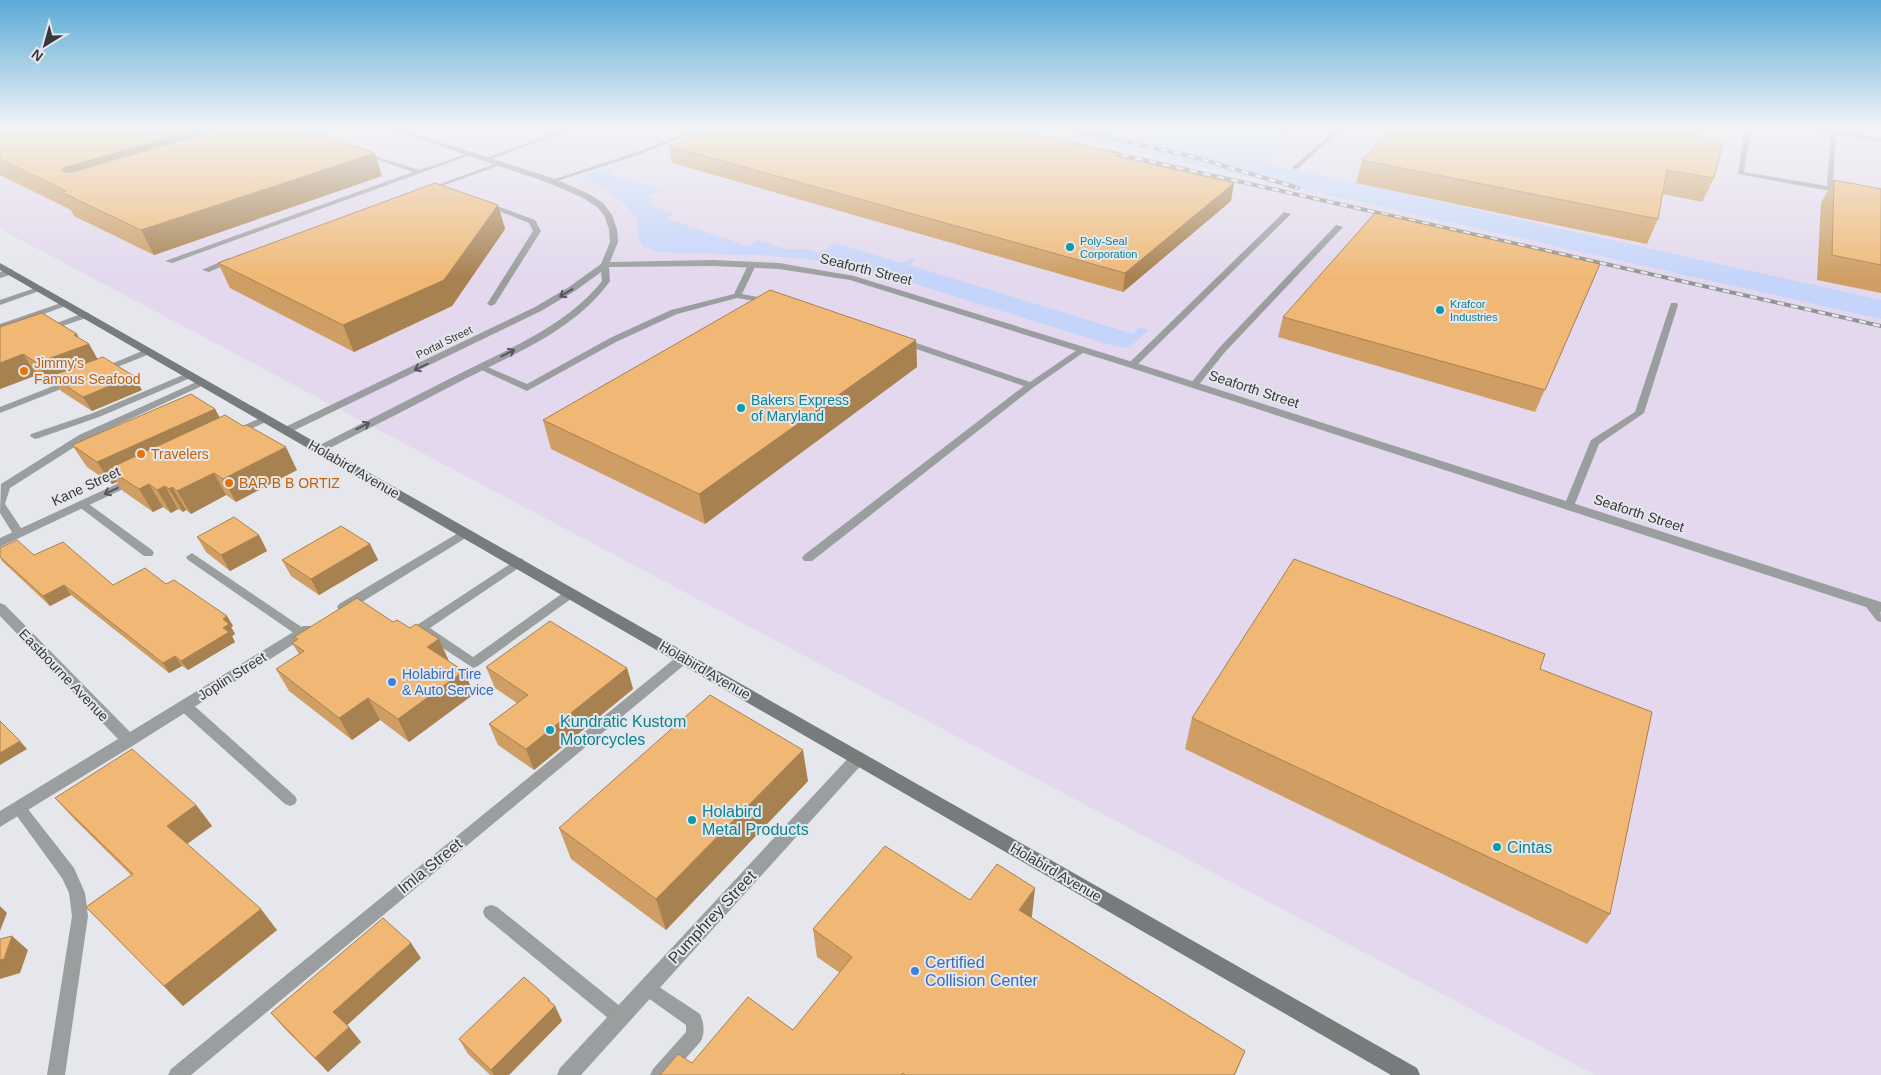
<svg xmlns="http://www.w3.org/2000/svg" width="1881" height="1075" font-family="Helvetica,sans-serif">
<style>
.industrial{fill:#e3d8ed}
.green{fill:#c4d4fa}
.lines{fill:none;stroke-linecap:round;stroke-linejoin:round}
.lane{fill:#9b9e9e;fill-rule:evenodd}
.street{fill:#9b9e9e;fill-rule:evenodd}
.secondary{fill:#777b7b;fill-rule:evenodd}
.rail-casing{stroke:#919396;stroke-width:4}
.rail{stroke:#e5e7ec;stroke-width:2.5;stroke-dasharray:7;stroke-linecap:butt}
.wall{fill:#ce9e64}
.shaded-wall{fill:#a88151}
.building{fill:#f0b874;stroke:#a88151}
.oneway{stroke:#555758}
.culture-dot{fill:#0f9aa8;stroke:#e5e7ec;stroke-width:2}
.food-dot{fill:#e8710a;stroke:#e5e7ec;stroke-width:2}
.shop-dot{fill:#3f7fe0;stroke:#e5e7ec;stroke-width:2}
.labels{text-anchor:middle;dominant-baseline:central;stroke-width:4;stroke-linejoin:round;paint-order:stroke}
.far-culture-label{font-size:11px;fill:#0d838f;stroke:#e5e7ec;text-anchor:start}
.far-street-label{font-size:11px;fill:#37383a;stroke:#e5e7ec}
.street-label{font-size:14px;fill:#37383a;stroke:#e5e7ec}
.food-label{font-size:14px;fill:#c56008;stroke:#e5e7ec;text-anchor:start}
.culture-label{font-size:14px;fill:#0d838f;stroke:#e5e7ec;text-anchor:start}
.shop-label{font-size:14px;fill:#366cbe;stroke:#e5e7ec;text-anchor:start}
.near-culture-label{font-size:16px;fill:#0d838f;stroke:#e5e7ec;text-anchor:start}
.near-street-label{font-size:16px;fill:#37383a;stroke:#e5e7ec}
.near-shop-label{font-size:16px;fill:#366cbe;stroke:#e5e7ec;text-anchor:start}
</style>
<rect width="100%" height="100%" fill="#e5e7ec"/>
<polygon class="industrial" points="0,128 1852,128 1881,133 1881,1075 1595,1075 0,229"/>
<g class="green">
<polygon points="1031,128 1307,128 1266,163 1881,300 1881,319"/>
<polygon points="613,167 615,169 607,173 661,189 644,197 653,200 652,204 655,208 675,213 665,218 747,246 758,240 786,249 807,249 819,253 836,243 901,263 912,258 916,260 909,265 1133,334 1140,327 1149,330 1128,348 1114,346 899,279 846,265 807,259 760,255 673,253 655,251 643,246 638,236 638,220 626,205 607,190 579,178 582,175"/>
</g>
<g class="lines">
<g class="lane">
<polygon points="568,128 577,128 488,160 483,159"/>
<polygon points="698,128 706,128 638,155 554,182 549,181 634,153"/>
<polygon points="1271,128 1290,128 1285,132"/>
<polygon points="1337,128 1343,128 1297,169 1293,169 1293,167"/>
<polygon points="1745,128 1751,128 1744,172 1827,186 1831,133 1836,132 1833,187 1847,191 1844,193 1830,191 1738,174"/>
<polygon points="361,152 420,170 468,153 473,154 172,263 165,261 413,172 361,154"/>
<polygon points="498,163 503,164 428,191 423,190"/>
<polygon points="486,202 535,220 541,231 495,304 491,306 487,304 533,231 529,223 484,205 483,204"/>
<polygon points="1284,212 1291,214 1135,367 1129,367 1129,363"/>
<polygon points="1336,225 1343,227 1225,352 1197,387 1191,387 1191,383 1219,348"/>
<polygon points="229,258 236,260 209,272 202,270"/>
<polygon points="749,263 756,265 742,294 773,300 773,304 737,298 677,314 616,342 527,391 475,367 480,364 483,365 527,384 610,338 671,310 734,294"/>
<polygon points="38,287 45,289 0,305 0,300"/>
<polygon points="64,302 71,304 0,330 0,324"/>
<polygon points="1671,303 1677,303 1678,305 1644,413 1599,444 1574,506 1573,508 1565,508 1564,506 1591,440 1635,412"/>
<polygon points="86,312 89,313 89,317 48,331 42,331 41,329"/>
<polygon points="902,338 1030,382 1080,348 1083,347 1087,350 1034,387 812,561 804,561 802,558 804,555 1024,386 899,343 898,341"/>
<polygon points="149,348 153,351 152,353 105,372 102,373 97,370"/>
<polygon points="190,372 193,373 193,377 99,417 39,438 35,439 30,436 31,434 93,413"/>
<polygon points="71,379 74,380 74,384 0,413 0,407"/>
<polygon points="203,379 206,380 206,384 87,439 10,488 5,504 25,534 19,538 15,537 0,513 1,484 79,435"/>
<polygon points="82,501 86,502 152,550 154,553 152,556 144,556 78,506 77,504 78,502"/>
<polygon points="192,553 306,630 308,633 306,636 298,636 188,560 186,557"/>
<polygon points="519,558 523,559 525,562 523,565 430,628 473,657 567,590 575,590 577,593 575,596 478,666 473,668 417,631 415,628 417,625"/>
<path d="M 1869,599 C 1880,602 1881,612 1881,622 L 1877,621 L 1863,603 L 1865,600 Z"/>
<polygon points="684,653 689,655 690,658 689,661 191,1075 168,1075 171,1069 679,655"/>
<polygon points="185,701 190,702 295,796 297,800 295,804 290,806 285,804 180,710 178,706 180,702"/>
<polygon points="19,802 24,804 74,868 85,893 88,916 65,1075 47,1075 72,916 69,893 62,878 14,812 12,808 14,804"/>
<polygon points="491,905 497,907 626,1011 629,1017 626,1023 620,1026 614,1023 485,917 483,912 485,907"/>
<path d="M 647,979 L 700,1014 C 704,1023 705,1032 701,1041 L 671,1075 L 650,1075 L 653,1069 L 686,1032 L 686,1025 L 641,993 L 638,987 L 641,981 Z"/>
</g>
<g class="street">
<path d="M 387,128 L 396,128 L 555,179 L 589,194 L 603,203 L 612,215 L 617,229 L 618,242 L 610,262 L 713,260 L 779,263 L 854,276 L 1136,363 L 1881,602 L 1881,612 L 1128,367 L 850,280 L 779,269 L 713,266 L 609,267 L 610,281 C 575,330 516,353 463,380 C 417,404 370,428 324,451 L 316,451 L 314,449 L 316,447 C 364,422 412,398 459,374 C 510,348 566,326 602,281 L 601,272 L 575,291 L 541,311 L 291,432 L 283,432 L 282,430 L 283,428 L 535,307 L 569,287 L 601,264 L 610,242 L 609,229 L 604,215 L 597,207 L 583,198 L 549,183 Z"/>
<polygon points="1803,128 1818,128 1881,138 1881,142"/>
<polygon points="10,269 13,270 13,274 0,278 0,272"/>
<polygon points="266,415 271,418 270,420 238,435 234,436 228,433"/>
<polygon points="134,476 138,478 140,480 138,482 0,547 0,538"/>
<polygon points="465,529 469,530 471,533 469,536 349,610 339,610 337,607 339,604"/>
<polygon points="0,603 5,605 130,732 303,626 313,626 315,629 313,632 134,745 0,827 0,811 118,739 0,616"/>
<polygon points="858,752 864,754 866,758 864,762 581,1075 557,1075 560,1068 852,754"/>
</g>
<polygon class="secondary" points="0,263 1417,1068 1420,1075 1391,1075 0,270"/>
<defs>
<g id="rail">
<polyline points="1065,128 1194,157 1298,188"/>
<polyline points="1108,152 1881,326"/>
</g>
</defs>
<use href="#rail" class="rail-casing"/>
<use href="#rail" class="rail"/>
</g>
<g class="wall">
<polygon points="0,128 382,176 154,255 74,216 71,210 0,175"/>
<polygon points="1698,139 1714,178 1702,202 1663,194 1658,219 1647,244 1356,183 1362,160"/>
<polygon points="669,146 1121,157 1231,201 1123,292 672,163"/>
<polygon points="1834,180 1881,189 1881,293 1817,280 1821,203"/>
<polygon points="498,205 505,229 452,306 354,352 230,288 218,263"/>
<polygon points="1600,264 1535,412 1278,337 1283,317"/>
<polygon points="0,327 79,338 89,344 97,359 142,390 92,411 61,391 56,383 51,385 37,375 0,389"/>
<polygon points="916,340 917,367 705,524 551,449 543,420"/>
<polygon points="215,409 220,418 297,470 236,502 226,495 191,514 186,510 183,512 178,509 171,513 163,507 153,512 123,491 117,482 112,484 87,467 72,445"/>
<polygon points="259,535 267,551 230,571 206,552 197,537"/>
<polygon points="370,544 378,560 319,595 291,576 282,560"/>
<polygon points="0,548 34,555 113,585 227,616 233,626 231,627 235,634 232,636 235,642 188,670 182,666 169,673 71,595 50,606 1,560"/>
<polygon points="294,637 449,661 474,694 409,742 380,720 352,740 289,691 276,669 299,654 292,643 296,640"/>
<polygon points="486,667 627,668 633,689 534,770 498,745 489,724 517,703 495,688"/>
<polygon points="1540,669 1610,914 1587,944 1185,749 1192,718"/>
<polygon points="808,781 666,930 571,859 559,828"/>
<polygon points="55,798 196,805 212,826 187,844 277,930 183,1006 86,907 131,875 74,819"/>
<polygon points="970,900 1032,916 1031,917 1245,1051 1235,1075 660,1075 692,1063 793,1030 840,973 817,957 813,929"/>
<polygon points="421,958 347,1025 361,1042 328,1072 284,1028 271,1013"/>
<polygon points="550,1002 555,1006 562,1021 509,1075 490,1075 468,1054 459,1039"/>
</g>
<g class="shaded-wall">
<polygon points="202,128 261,128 74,194 62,171 63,168"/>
<polygon points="375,153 382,176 154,255 141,230"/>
<polygon points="1234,183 1231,201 1123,292 1125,273"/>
<polygon points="498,205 505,229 452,306 354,352 343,325"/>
<polygon points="77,334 83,346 89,344 101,365 51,376 56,383 51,385 37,363 74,335"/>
<polygon points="916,340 917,367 705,524 699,494"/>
<polygon points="23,354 37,375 0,389 0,363"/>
<polygon points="134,376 142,390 92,411 83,397"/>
<polygon points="215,409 227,431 108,469 117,482 112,484 97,462"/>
<polygon points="286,447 297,470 236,502 223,479"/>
<polygon points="214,473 226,495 191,514 177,491"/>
<polygon points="149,484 163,507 153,512 139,489"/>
<polygon points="165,486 178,509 171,513 157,490"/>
<polygon points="172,487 186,510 183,512 169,489"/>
<polygon points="259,535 267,551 230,571 221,555"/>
<polygon points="370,544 378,560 319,595 311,579"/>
<polygon points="64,585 71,595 50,606 43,596"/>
<polygon points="227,616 233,626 231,627 235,634 232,636 235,642 188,670 181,661 223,628 223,619"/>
<polygon points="439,639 449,661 427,647"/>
<polygon points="175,656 182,666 169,673 163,663"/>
<polygon points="627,668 633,689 534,770 526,749"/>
<polygon points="464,671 474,694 409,742 398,719"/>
<polygon points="368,698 380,720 352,740 339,718"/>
<polygon points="20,741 27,749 0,765 0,753"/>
<polygon points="803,750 808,781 666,930 656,899"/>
<polygon points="196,805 212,826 184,846 167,826"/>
<polygon points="1035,888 1032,916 1017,938 1019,910"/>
<polygon points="0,906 7,913 0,931"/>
<polygon points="261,909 277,930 183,1006 164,986"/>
<polygon points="12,936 28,950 20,973 0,979 0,960"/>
<polygon points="411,943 421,958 345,1027 333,1012"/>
<polygon points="549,999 553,1008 555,1006 562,1021 509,1075 494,1075 491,1070"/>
<polygon points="349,1027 361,1042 328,1072 315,1058"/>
</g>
<g class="building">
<polygon points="0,128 202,128 63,168 62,171 69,173 224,128 300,128 375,153 141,230 61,192 66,191 0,159"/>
<polygon points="714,128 1007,128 1122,154 1117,156 1234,183 1125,273 669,146"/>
<polygon points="1393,128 1701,128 1698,139 1723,143 1714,178 1667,170 1658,219 1362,160"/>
<polygon points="1834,180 1881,189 1881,265 1832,255"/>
<polygon points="435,183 498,205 444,280 343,325 218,263"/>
<polygon points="1375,213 1600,264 1545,390 1283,317"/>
<polygon points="770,290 916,340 699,494 543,420"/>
<polygon points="42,313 77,334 74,335 89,344 37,363 23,354 0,363 0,327"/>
<polygon points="103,357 134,376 83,397 51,376"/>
<polygon points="191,394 215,409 97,462 72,445"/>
<polygon points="225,415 243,426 247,425 286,447 223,479 214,473 177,491 172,487 169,489 165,486 157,490 149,484 139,489 108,469"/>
<polygon points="234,517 259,535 221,555 197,537"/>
<polygon points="341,526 370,544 311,579 282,560"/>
<polygon points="17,540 34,555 63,542 113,585 145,568 166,584 174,580 227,616 223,619 229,624 223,628 229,632 181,661 175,656 163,663 64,585 43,596 0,557 0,548"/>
<polygon points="1294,559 1545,654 1540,669 1652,712 1610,914 1192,718"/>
<polygon points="357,598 393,622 397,620 410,628 416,624 439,639 427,647 464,671 398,719 368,698 339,718 276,669 304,651 292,643 298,639 294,637"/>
<polygon points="550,621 627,668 526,749 489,724 528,695 486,667"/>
<polygon points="710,695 803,750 656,899 559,828"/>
<polygon points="0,721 20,741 0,753"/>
<polygon points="132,749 196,805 167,826 261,909 164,986 86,907 133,874 55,798"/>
<polygon points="885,846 970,900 997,864 1035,888 1019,910 1245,1051 1234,1075 905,1075 903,1073 901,1075 660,1075 678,1054 692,1063 748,997 793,1030 852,957 813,929"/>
<polygon points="383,918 411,943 333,1012 349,1027 315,1058 271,1013"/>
<polygon points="12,936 4,959 0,960 0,939"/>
<polygon points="524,977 549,999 548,1000 555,1006 491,1070 459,1039"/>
</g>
<defs><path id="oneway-shaft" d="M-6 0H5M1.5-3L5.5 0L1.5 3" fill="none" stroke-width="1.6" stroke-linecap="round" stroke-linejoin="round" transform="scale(1.25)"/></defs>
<g class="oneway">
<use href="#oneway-shaft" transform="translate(566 293) rotate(149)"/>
<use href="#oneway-shaft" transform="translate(508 353) rotate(-26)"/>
<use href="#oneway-shaft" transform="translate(421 367) rotate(155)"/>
<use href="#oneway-shaft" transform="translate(363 426) rotate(-27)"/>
<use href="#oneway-shaft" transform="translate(111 491) rotate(155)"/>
</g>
<linearGradient id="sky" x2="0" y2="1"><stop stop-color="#5babd6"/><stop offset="0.46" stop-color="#f3f4f6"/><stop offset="1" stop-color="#f3f4f6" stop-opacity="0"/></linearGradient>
<rect width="1881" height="278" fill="url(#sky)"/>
<g class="culture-dot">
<circle cx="1070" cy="247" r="5"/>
<circle cx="1440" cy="310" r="5"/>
<circle cx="741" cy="408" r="5"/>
<circle cx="550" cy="730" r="5"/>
<circle cx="692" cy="820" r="5"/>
<circle cx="1497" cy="847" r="5"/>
</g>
<g class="food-dot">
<circle cx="24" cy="371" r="5"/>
<circle cx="141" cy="454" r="5"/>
<circle cx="229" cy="483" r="5"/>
</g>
<g class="shop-dot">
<circle cx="392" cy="682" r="5"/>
<circle cx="915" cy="971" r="5"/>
</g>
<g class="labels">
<g class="far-culture-label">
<text x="1080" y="241">Poly-Seal<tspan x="1080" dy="13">Corporation</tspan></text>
<text x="1450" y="304">Krafcor<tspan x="1450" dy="13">Industries</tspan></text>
</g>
<g class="far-street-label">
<text transform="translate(444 342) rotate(-26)">Portal Street</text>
</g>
<g class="street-label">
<text transform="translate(866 269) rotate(14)">Seaforth Street</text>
<text transform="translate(1254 389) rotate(18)">Seaforth Street</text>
<text transform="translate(354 469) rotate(30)">Holabird Avenue</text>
<text transform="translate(86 486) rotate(-25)">Kane Street</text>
<text transform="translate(1639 513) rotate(18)">Seaforth Street</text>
<text transform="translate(705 670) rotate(30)">Holabird Avenue</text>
<text transform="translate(64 675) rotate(46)">Eastbourne Avenue</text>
<text transform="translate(232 676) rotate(-32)">Joplin Street</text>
<text transform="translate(1056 872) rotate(30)">Holabird Avenue</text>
</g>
<g class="food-label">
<text x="34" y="363">Jimmy's<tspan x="34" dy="16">Famous Seafood</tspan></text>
<text x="151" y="454">Travelers</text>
<text x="239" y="483">BAR B B ORTIZ</text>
</g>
<g class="culture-label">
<text x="751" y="400">Bakers Express<tspan x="751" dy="16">of Maryland</tspan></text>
</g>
<g class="shop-label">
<text x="402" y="674">Holabird Tire<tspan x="402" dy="16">&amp; Auto Service</tspan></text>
</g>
<g class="near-culture-label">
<text x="560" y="721">Kundratic Kustom<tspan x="560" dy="18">Motorcycles</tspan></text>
<text x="702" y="811">Holabird<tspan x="702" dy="18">Metal Products</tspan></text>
<text x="1507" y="847">Cintas</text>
</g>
<g class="near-street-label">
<text transform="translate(430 866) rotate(-39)">Imla Street</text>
<text transform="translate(712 917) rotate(-47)">Pumphrey Street</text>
</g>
<g class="near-shop-label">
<text x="925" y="962">Certified<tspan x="925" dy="18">Collision Center</tspan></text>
</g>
</g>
<g transform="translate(45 45) rotate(217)" stroke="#e5e7ec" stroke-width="4" paint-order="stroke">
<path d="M0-4L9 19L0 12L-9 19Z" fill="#37383a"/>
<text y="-8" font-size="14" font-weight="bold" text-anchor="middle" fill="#37383a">N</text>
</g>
</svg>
